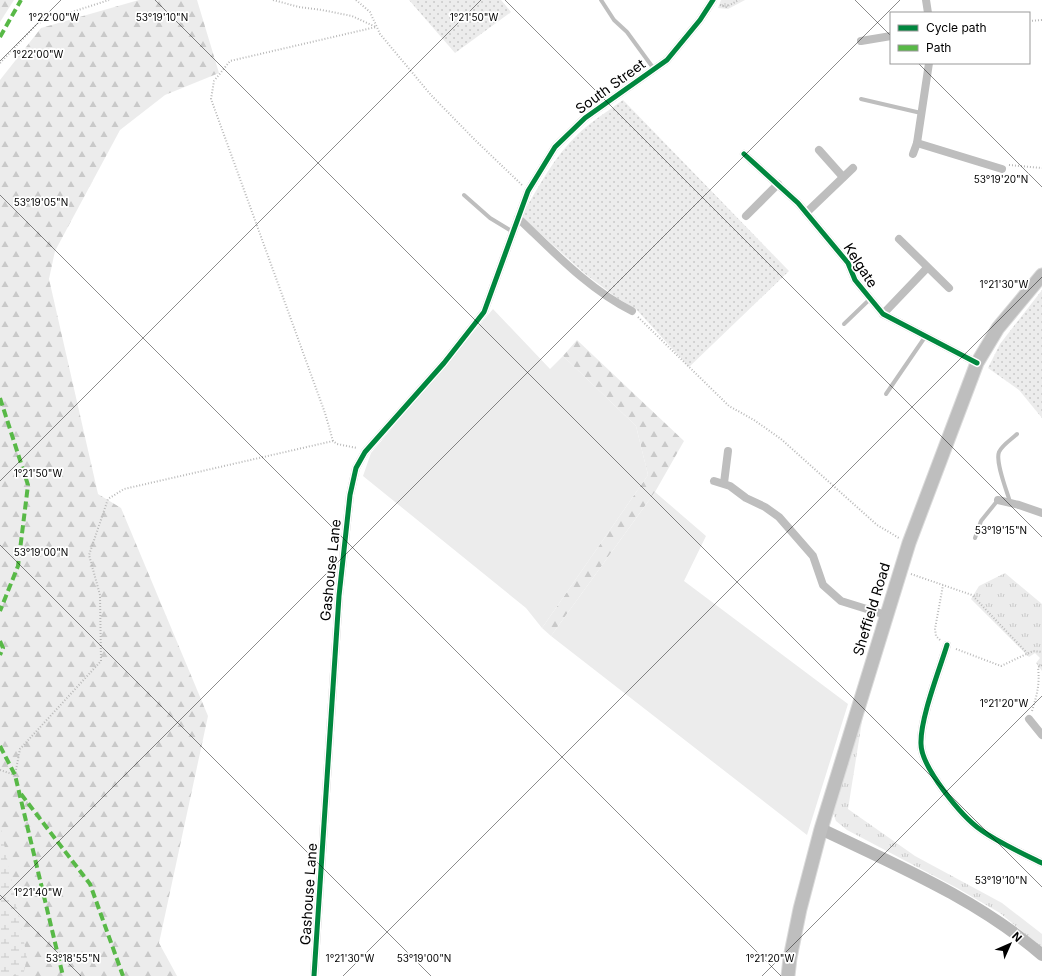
<svg xmlns="http://www.w3.org/2000/svg" width="1042" height="976" font-family="Inter,sans-serif">
<style>
.grass{fill:url(#grass-tufts)}
.forest{fill:url(#forest-firs)}
.wetland{fill:url(#wetland-marsh)}
.park{fill:#ececec}
.garden{fill:url(#garden-dots)}
.lines{fill:none;stroke-linecap:round;stroke-linejoin:round}
.primary-casing{stroke:#dbdbdb;stroke-width:15}
.path{stroke:#b9b9b9;stroke-width:2;stroke-dasharray:1 2;stroke-linecap:butt}
.lane{stroke:#bebebe;stroke-width:4}
.street{stroke:#bebebe;stroke-width:8}
.secondary{stroke:#b8b8b8;stroke-width:12}
.primary{stroke:#bebebe;stroke-width:13}
.quiet{stroke:#58b947;stroke-width:4;stroke-dasharray:8 4;stroke-linecap:butt}
.cycleway-casing{stroke:#fff;stroke-width:8}
.cycleway{stroke:#00873e;stroke-width:5}
.ticks{fill:none;stroke:#000;stroke-width:1;stroke-opacity:0.45}
.labels{text-anchor:middle;dominant-baseline:central;stroke-width:3.5;stroke-linejoin:round;paint-order:stroke}
.street-label{font-size:14px;fill:#000;stroke:#fff}
.ticks-label{font-size:10px;text-anchor:middle;fill:#000;stroke:#fff;stroke-width:3.5;stroke-linejoin:round;paint-order:stroke}
</style>
<defs>
<pattern id="grass-tufts" width="24" height="20" patternUnits="userSpaceOnUse"><rect width="24" height="20" fill="#ececec"/><path d="M3 7l-1-3M5 7V3M7 7l1-3M15 17l-1-3M17 17v-4M19 17l1-3" fill="none" stroke="#c9c9c9"/></pattern>
<pattern id="forest-firs" width="22" height="20" patternUnits="userSpaceOnUse"><rect width="22" height="20" fill="#ececec"/><path d="M5 1l3.5 6h-7zM16 11l3.5 6h-7z" fill="#c9c9c9"/></pattern>
<pattern id="wetland-marsh" width="20" height="14" patternUnits="userSpaceOnUse"><rect width="20" height="14" fill="#ececec"/><path d="M1 5h8M5 5V1M11 12h8M15 12V8" fill="none" stroke="#c9c9c9"/></pattern>
<pattern id="garden-dots" width="8" height="8" patternUnits="userSpaceOnUse"><rect width="8" height="8" fill="#ececec"/><path d="M2 2h.1M6 6h.1" fill="none" stroke="#c9c9c9" stroke-width="1.8" stroke-linecap="round"/></pattern>
</defs>
<rect width="100%" height="100%" fill="#fff"/>
<g class="grass">
<polygon points="721,0 745,0 728,9 718,8"/>
<polygon points="1005,573 1042,604 1042,671 1036,663 1040,658 1035,653 1029,657 971,599 979,586"/>
<polygon points="860,714 863,715 848,809 915,856 1002,903 1042,934 1042,948 1000,913 957,888 847,830 836,821 833,813"/>
</g>
<g class="forest">
<polygon points="0,0 14,0 0,22"/>
<polygon points="139,0 197,0 219,73 165,95 120,130 55,251 49,279 98,494 121,508 208,716 159,943 177,976 0,976 0,80 41,28"/>
<polygon points="577,340 684,441 655,492 551,636 542,628 648,475 636,426 563,356"/>
</g>
<polygon class="wetland" points="0,824 27,957 23,976 0,974"/>
<g class="park">
<polygon points="493,309 550,369 563,356 636,426 648,475 542,628 526,608 363,476 371,453"/>
<polygon points="655,492 706,536 684,581 848,704 807,835 551,636"/>
</g>
<g class="garden">
<polygon points="409,0 501,0 511,12 455,53"/>
<path d="M 623,100 L 789,271 L 689,367 L 636,309 L 617,298 L 584,273 L 524,219 L 522,215 C 539,186 554,157 578,134 C 592,121 608,111 623,100 Z"/>
<polygon points="1042,290 1042,418 1019,390 988,368 1000,344"/>
</g>
<g class="lines">
<defs>
<polyline id="primary" points="788,976 790,958 800,909 821,829 909,543 977,363 998,328 1042,275"/>
</defs>
<use href="#primary" class="primary-casing"/>
<g class="path">
<polyline points="273,0 299,7 322,10 352,16 376,27"/>
<polyline points="356,0 370,12 380,34 431,95 475,140 522,185"/>
<polyline points="720,5 726,7 739,0"/>
<polyline points="1029,21 1042,20"/>
<polyline points="0,63 38,23 109,0"/>
<polyline points="1009,165 1042,168"/>
<polyline points="638,317 729,406 754,420 781,439 877,525 899,538"/>
<polyline points="333,441 325,413 211,99 214,81 230,61 376,27"/>
<polyline points="911,574 972,595 1027,653"/>
<polyline points="940,640 936,636 935,629 943,585"/>
<polyline points="956,649 1001,666 1033,651 1042,652"/>
<path d="M 1032,711 C 1037,695 1040,684 1038,667 L 1042,665"/>
<polyline points="0,770 15,775 20,749 101,661 100,595 89,555 108,499 124,489 333,441 337,444 357,448"/>
</g>
<g class="lane">
<polyline points="601,0 614,20 627,32 654,69"/>
<polyline points="861,99 921,113"/>
<polyline points="464,195 490,218 513,232"/>
<polyline points="844,324 870,299"/>
<polyline points="886,394 925,337"/>
<path d="M 1010,502 C 1007,491 995,462 999,452 C 1002,445 1012,439 1017,434"/>
<polyline points="975,538 981,521 998,500"/>
</g>
<g class="street">
<polyline points="926,0 928,13"/>
<polyline points="861,41 891,36"/>
<polyline points="917,143 1002,169"/>
<polyline points="819,150 843,177"/>
<polyline points="744,154 798,203 848,263 855,280 883,314 977,363"/>
<polyline points="913,154 917,143 929,63"/>
<polyline points="806,213 853,168"/>
<polyline points="746,216 778,184"/>
<path d="M 518,218 C 553,251 588,289 632,311"/>
<polyline points="899,239 949,288"/>
<polyline points="883,314 927,268"/>
<polyline points="714,481 730,486 746,498 765,507 779,517 813,556 823,585 841,601 886,615"/>
<polyline points="724,483 728,451"/>
<polyline points="998,500 1019,505 1042,513"/>
<path d="M 947,645 C 939,671 920,719 921,744 C 921,767 962,817 981,830 C 999,843 1022,853 1042,863"/>
<polyline points="1029,719 1042,735"/>
<polyline points="314,976 339,596 350,495 356,468 365,452 444,363 484,312 528,191 555,147 585,118 667,60 700,20 713,0"/>
</g>
<path class="secondary" d="M 821,829 C 898,866 977,899 1042,955"/>
<use href="#primary" class="primary"/>
<g class="quiet">
<polyline points="0,37 21,0"/>
<polyline points="0,398 28,485 18,566 0,611"/>
<polyline points="0,641 3,648 0,655"/>
<polyline points="0,746 15,775 63,976"/>
<polyline points="21,794 90,884 123,976"/>
</g>
<defs>
<g id="cycleway">
<polyline points="744,154 798,203 848,263 855,280 883,314 977,363"/>
<path d="M 947,645 C 939,671 920,719 921,744 C 921,767 962,817 981,830 C 999,843 1022,853 1042,863"/>
<polyline points="314,976 339,596 350,495 356,468 365,452 444,363 484,312 528,191 555,147 585,118 667,60 700,20 713,0"/>
</g>
</defs>
<use href="#cycleway" class="cycleway-casing"/>
<use href="#cycleway" class="cycleway"/>
</g>
<path class="ticks" d="M 155,0 L 1042,887M 505,0 L 1042,537M 855,0 L 891,36M 0,61 L 61,0M 918,63 L 1042,187M 0,195 L 781,976M 0,481 L 481,0M 0,545 L 431,976M 0,895 L 81,976M 0,900 L 900,0M 343,976 L 1042,277M 762,976 L 1042,696"/>
<g class="labels">
<g class="street-label">
<text transform="translate(610 86) rotate(-36)">South Street</text>
<text transform="translate(861 265) rotate(57)">Kelgate</text>
<text transform="translate(330 570) rotate(-84)">Gashouse Lane</text>
<text transform="translate(871 609) rotate(-73)">Sheffield Road</text>
<text transform="translate(308 894) rotate(-86)">Gashouse Lane</text>
</g>
</g>
<g class="ticks-label">
<text x="54" y="21">1°22'00"W</text>
<text x="162" y="21">53°19'10"N</text>
<text x="474" y="21">1°21'50"W</text>
<text x="38" y="58">1°22'00"W</text>
<text x="1001" y="183">53°19'20"N</text>
<text x="41" y="206">53°19'05"N</text>
<text x="1004" y="288">1°21'30"W</text>
<text x="38" y="477">1°21'50"W</text>
<text x="1001" y="534">53°19'15"N</text>
<text x="41" y="556">53°19'00"N</text>
<text x="1004" y="707">1°21'20"W</text>
<text x="1001" y="884">53°19'10"N</text>
<text x="38" y="896">1°21'40"W</text>
<text x="350" y="962">1°21'30"W</text>
<text x="424" y="962">53°19'00"N</text>
<text x="73" y="962">53°18'55"N</text>
<text x="770" y="962">1°21'20"W</text>
</g>
<rect x="890" y="12" width="140" height="52" fill="#ffffff" stroke="#999999"/>
<rect x="898" y="25" width="20" height="6" fill="#00873e" stroke="#999999"/>
<text x="926" y="32" font-size="12" fill="#000000">Cycle path</text>
<rect x="898" y="45" width="20" height="6" fill="#58b947" stroke="#999999"/>
<text x="926" y="52" font-size="12" fill="#000000">Path</text>
<g transform="translate(1010 944) rotate(45)" stroke="#ffffff" stroke-width="3" paint-order="stroke">
<path d="M0-3L7 15L0 10L-7 15Z" fill="#000000"/>
<text y="-6" font-size="11" font-weight="bold" text-anchor="middle" fill="#000000">N</text>
</g>
</svg>
